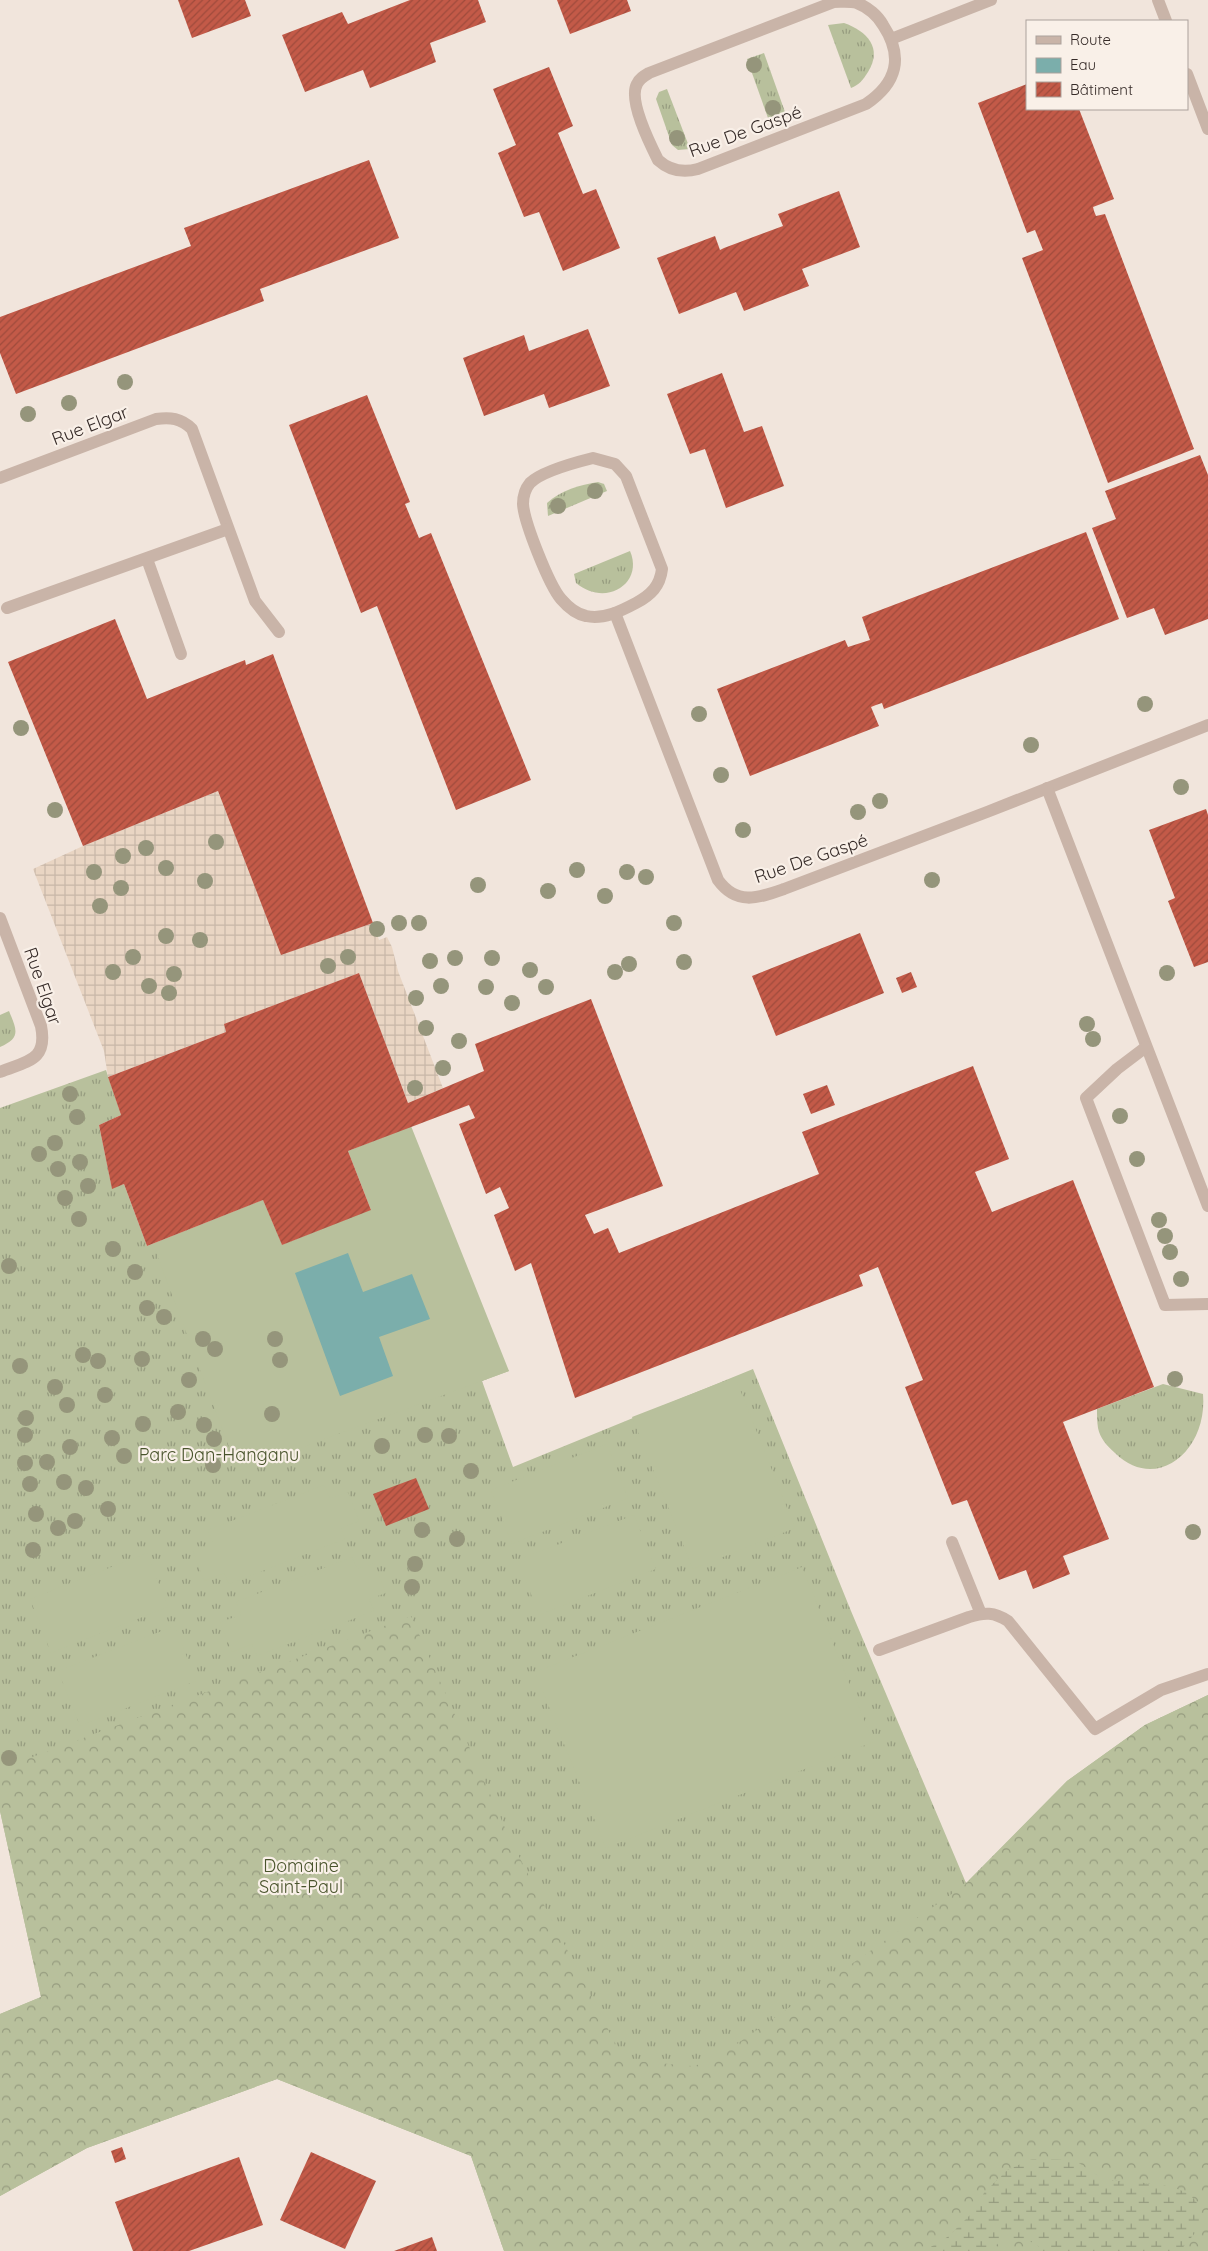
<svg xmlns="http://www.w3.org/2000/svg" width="1208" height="2251" font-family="Quicksand,sans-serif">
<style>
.grass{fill:url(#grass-tufts)}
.forest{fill:url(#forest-crowns)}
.wetland{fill:url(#wetland-marsh)}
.pitch{fill:#b8c09c}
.plaza{fill:url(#plaza-grid)}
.water{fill:#7baeab}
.building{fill:url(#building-hatch)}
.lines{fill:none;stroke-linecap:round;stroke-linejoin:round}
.minor{stroke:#c9b4a8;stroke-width:12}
.tree{fill:#95957b}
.labels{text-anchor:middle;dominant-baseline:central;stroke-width:4.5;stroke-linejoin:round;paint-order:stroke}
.street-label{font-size:18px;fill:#362b28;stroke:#f9f0e8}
.park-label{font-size:18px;fill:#49542c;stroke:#f9f0e8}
</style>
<defs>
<pattern id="grass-tufts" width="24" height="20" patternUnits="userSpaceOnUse" patternTransform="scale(1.25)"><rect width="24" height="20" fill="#b8c09c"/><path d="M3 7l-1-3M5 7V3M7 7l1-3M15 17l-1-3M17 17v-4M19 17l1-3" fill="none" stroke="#969c7f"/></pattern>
<pattern id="forest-crowns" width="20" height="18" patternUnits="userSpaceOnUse" patternTransform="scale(1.25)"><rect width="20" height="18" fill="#b8c09c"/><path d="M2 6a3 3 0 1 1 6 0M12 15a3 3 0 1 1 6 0" fill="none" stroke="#969c7f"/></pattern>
<pattern id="wetland-marsh" width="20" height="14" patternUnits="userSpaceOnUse" patternTransform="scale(1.25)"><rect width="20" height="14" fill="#b8c09c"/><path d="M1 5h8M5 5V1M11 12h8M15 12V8" fill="none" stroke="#969c7f"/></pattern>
<pattern id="plaza-grid" width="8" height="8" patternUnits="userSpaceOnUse" patternTransform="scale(1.25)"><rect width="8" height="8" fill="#e9d5c3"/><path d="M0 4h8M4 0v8" fill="none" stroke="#c8b7a8"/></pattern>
<pattern id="building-hatch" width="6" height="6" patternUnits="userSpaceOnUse" patternTransform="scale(1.25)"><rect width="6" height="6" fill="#c35a48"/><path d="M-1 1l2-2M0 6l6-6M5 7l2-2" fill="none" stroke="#9f4b3c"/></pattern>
</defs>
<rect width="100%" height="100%" fill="#f1e5dc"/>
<g class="grass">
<path d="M 844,23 C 867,31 883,48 868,72 C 863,80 859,85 851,88 L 828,25 Z"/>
<polygon points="764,53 785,112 768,118 747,59"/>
<polygon points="667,89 690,149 678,150 672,145 656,99 659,92"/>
<path d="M 598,482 L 604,484 L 607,491 L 548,516 L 547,503 C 561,490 580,485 598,482 Z"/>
<path d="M 630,551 C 644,583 606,608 576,583 L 574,574 Z"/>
<path d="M 9,1011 C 17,1030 21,1038 0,1047 L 0,1015 Z"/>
<polygon points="106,1070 121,1115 99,1125 112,1188 124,1184 147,1246 263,1200 282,1245 371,1209 509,1371 482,1381 513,1467 753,1369 851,1611 966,1883 1067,1781 1145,1725 1208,1695 1208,2251 504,2251 471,2156 277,2079 87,2148 0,2196 0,2014 41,1997 0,1811 0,1108"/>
<path d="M 1163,1384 L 1203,1394 C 1208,1450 1157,1494 1115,1453 C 1107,1446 1100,1438 1098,1428 C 1097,1422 1097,1415 1097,1409 Z"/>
</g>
<g class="forest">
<polygon points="411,1616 510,1839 624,2060 692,2066 711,2062 966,1884 1067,1781 1145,1725 1208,1695 1208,2251 1180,2251 1200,2225 1200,2212 1157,2184 1105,2180 1078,2163 1061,2159 1032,2159 1007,2170 984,2193 971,2214 949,2236 924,2251 504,2251 471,2156 277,2079 87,2148 0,2196 0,2014 41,1997 0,1811 0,1769"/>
<polygon points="1020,2238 1041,2248 1043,2251 991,2251 999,2242"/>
</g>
<path class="wetland" d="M 1032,2159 C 1047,2159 1063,2158 1078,2163 C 1088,2168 1097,2178 1108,2180 C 1135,2185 1208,2177 1200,2223 C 1198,2232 1185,2244 1180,2251 L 1043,2251 C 1034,2239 1012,2235 999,2242 C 996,2244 993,2248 991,2251 L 924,2251 L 949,2236 L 971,2214 L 984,2193 L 1007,2170 Z"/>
<g class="pitch">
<polygon points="411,1126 509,1371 238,1471 153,1244 263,1200 282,1245 371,1210 348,1151"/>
<polygon points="735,1377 795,1528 693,1569 632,1417"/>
<polygon points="607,1444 628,1498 512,1544 491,1490"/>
<polygon points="324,1485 330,1498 348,1492 359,1521 341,1528 345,1539 229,1584 224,1573 204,1581 193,1551 213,1544 208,1530"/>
<polygon points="634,1515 656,1569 539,1615 518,1560"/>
<polygon points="147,1553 168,1607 51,1653 30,1599"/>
<polygon points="352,1557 357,1569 374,1563 386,1593 369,1599 374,1611 257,1656 252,1644 232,1652 220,1622 241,1615 236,1602"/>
<polygon points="802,1567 873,1742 606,1848 535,1672"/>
<polygon points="175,1626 196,1681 80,1726 58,1671"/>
</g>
<polygon class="plaza" points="218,791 282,954 373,923 379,940 387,937 392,947 398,971 443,1088 408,1103 359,973 225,1024 226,1032 108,1077 104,1051 33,869 83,846"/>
<polygon class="water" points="348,1253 363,1292 412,1274 430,1319 379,1337 393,1376 340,1396 295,1273"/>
<g class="building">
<polygon points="178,0 245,0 251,16 192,38"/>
<polygon points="410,0 478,0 486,22 430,43 436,62 370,88 363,70 305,92 282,35 342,12 348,24"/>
<polygon points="557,0 627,0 631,11 570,34"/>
<polygon points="549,67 573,126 558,133 583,194 596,189 620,248 563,271 539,212 524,217 498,153 516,145 493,89"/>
<polygon points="1027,84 1027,109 1079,109 1114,199 1093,207 1094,211 1096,216 1105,214 1194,449 1108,483 1022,258 1043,250 1035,230 1027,233 978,103"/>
<polygon points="369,160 399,238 260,289 264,301 16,394 0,353 0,317 191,246 184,228"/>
<polygon points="839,191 860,247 802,269 809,286 744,311 736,292 679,314 657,258 715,236 720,250 724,248 783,226 778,214"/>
<polygon points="588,329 610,386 549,408 544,394 484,416 463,358 524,335 529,351"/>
<polygon points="722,373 744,432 762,426 784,486 726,508 705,449 690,454 667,394"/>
<polygon points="367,395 410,502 405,504 419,538 431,533 531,780 456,810 377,606 361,613 289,425"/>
<polygon points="1200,455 1208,475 1208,619 1165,635 1154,608 1127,618 1092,528 1116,519 1105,491"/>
<polygon points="1086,532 1119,619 884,709 882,703 876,705 871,707 879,726 750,776 717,689 845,640 848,647 870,640 862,617"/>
<polygon points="115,619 147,699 245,660 246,665 273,654 373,923 281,955 218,791 83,846 8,662"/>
<polygon points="1206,809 1208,815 1208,962 1194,967 1168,901 1175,898 1149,830"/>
<polygon points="860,933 884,993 776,1036 752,976"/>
<polygon points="911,972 917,987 902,993 896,978"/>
<polygon points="359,973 408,1103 484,1071 475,1044 591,999 663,1186 585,1215 594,1234 608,1228 619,1253 819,1174 802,1132 973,1066 1009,1159 975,1172 992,1212 1073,1180 1154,1387 1063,1422 1109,1539 1063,1556 1070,1574 1033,1589 1026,1570 999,1580 967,1500 952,1505 905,1387 923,1380 878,1267 859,1275 863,1286 575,1398 531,1263 515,1271 494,1215 509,1208 500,1187 486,1194 459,1124 475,1118 469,1105 348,1151 371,1210 282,1245 263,1200 147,1246 124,1184 112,1189 99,1125 121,1115 108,1077 226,1032 224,1024"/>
<polygon points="827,1085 835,1105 811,1114 803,1094"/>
<polygon points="416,1478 429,1509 386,1526 373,1494"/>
<polygon points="122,2147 126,2159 115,2163 111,2151"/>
<polygon points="311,2152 376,2181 345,2249 280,2220"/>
<polygon points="239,2157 263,2225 189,2251 133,2251 115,2202"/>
<polygon points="432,2237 437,2251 394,2251"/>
</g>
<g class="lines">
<g class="minor">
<polyline points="1158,0 1166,21"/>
<path d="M 834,2 C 842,2 850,1 857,3 C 868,7 878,16 883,25 C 904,57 897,83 866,104 L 698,169 C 683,173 670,171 658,160 C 650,144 628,100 637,84 C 639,79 644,76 649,73 Z"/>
<polyline points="891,39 991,0"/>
<polyline points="1187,74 1208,129"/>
<path d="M 593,458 L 615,464 L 626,476 L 662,569 C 660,586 651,595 636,603 C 621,611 603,620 586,616 C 576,614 567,606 561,599 C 549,585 524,522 523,504 C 523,496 525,489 530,483 C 542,471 577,462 593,458 Z"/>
<path d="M 0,478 L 156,419 C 170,417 181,418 192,429 L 255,601 L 279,632"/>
<polyline points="147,559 181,654"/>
<polyline points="7,608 228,529"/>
<path d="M 615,613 L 718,880 C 737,906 758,898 784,889 L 987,812 L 1208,725"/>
<polyline points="1047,788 1208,1206"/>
<path d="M 0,918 L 41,1026 C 48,1061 27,1061 0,1072"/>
<polyline points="1146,1047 1117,1069 1086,1098 1165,1305 1208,1304"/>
<polyline points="952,1542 981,1614"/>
<path d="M 879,1650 L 969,1617 C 985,1612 994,1612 1008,1621 L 1095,1729 L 1161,1690 L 1208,1674"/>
</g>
</g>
<g class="tree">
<circle cx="754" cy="65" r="8"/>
<circle cx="773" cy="108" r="8"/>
<circle cx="677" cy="138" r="8"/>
<circle cx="125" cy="382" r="8"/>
<circle cx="69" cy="403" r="8"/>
<circle cx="28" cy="414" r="8"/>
<circle cx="595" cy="491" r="8"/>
<circle cx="558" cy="506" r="8"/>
<circle cx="1145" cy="704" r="8"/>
<circle cx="699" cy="714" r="8"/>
<circle cx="21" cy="728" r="8"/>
<circle cx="1031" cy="745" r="8"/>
<circle cx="721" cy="775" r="8"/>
<circle cx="1181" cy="787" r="8"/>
<circle cx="880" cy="801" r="8"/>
<circle cx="55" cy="810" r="8"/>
<circle cx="858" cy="812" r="8"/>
<circle cx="743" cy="830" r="8"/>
<circle cx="216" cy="842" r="8"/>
<circle cx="146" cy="848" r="8"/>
<circle cx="123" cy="856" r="8"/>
<circle cx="166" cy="868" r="8"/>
<circle cx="577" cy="870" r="8"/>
<circle cx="94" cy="872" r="8"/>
<circle cx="627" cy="872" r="8"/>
<circle cx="646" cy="877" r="8"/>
<circle cx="932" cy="880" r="8"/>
<circle cx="205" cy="881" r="8"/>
<circle cx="478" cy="885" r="8"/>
<circle cx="121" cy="888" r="8"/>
<circle cx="548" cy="891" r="8"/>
<circle cx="605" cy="896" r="8"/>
<circle cx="100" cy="906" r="8"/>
<circle cx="399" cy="923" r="8"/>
<circle cx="419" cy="923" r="8"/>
<circle cx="674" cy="923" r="8"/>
<circle cx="377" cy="929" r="8"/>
<circle cx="166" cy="936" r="8"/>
<circle cx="200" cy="940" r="8"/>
<circle cx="133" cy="957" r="8"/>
<circle cx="348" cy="957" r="8"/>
<circle cx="455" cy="958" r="8"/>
<circle cx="492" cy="958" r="8"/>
<circle cx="430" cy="961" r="8"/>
<circle cx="684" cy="962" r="8"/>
<circle cx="629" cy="964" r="8"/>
<circle cx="328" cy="966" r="8"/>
<circle cx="530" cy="970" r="8"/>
<circle cx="113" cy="972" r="8"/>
<circle cx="615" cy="972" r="8"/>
<circle cx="1167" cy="973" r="8"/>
<circle cx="174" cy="974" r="8"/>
<circle cx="149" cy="986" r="8"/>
<circle cx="441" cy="986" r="8"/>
<circle cx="486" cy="987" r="8"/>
<circle cx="546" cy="987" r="8"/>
<circle cx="169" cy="993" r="8"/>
<circle cx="416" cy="998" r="8"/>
<circle cx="512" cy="1003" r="8"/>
<circle cx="1087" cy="1024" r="8"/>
<circle cx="426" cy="1028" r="8"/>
<circle cx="1093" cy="1039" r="8"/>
<circle cx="459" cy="1041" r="8"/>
<circle cx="443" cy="1068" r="8"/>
<circle cx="415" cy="1088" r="8"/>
<circle cx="70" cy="1094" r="8"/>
<circle cx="1120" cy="1116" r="8"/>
<circle cx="77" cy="1117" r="8"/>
<circle cx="55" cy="1143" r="8"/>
<circle cx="39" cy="1154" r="8"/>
<circle cx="1137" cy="1159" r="8"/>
<circle cx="80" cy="1162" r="8"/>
<circle cx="58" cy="1169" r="8"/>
<circle cx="88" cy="1186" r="8"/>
<circle cx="65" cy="1198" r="8"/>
<circle cx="79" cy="1219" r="8"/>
<circle cx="1159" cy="1220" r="8"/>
<circle cx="1165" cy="1236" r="8"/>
<circle cx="113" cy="1249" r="8"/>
<circle cx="1170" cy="1252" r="8"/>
<circle cx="9" cy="1266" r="8"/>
<circle cx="135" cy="1272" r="8"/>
<circle cx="1181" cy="1279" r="8"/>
<circle cx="147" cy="1308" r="8"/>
<circle cx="164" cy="1317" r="8"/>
<circle cx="203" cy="1339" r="8"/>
<circle cx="275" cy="1339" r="8"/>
<circle cx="215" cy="1349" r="8"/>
<circle cx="83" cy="1355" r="8"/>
<circle cx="142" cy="1359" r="8"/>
<circle cx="280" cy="1360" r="8"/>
<circle cx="98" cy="1361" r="8"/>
<circle cx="20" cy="1366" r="8"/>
<circle cx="1175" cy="1379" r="8"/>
<circle cx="189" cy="1380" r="8"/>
<circle cx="55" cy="1387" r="8"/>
<circle cx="105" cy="1395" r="8"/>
<circle cx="67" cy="1405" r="8"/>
<circle cx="178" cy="1412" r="8"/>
<circle cx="272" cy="1414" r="8"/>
<circle cx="26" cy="1418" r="8"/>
<circle cx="143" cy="1424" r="8"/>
<circle cx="204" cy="1425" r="8"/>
<circle cx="25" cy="1435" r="8"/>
<circle cx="425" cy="1435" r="8"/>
<circle cx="449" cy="1436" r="8"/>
<circle cx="112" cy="1438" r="8"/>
<circle cx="214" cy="1439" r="8"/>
<circle cx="382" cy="1446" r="8"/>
<circle cx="70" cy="1447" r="8"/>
<circle cx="124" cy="1456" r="8"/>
<circle cx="47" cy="1462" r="8"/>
<circle cx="25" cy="1463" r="8"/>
<circle cx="213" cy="1465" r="8"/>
<circle cx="471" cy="1471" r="8"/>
<circle cx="64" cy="1482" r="8"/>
<circle cx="30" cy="1484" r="8"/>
<circle cx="86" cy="1488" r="8"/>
<circle cx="108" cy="1509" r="8"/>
<circle cx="36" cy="1514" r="8"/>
<circle cx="75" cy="1521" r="8"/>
<circle cx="58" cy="1528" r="8"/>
<circle cx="422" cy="1530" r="8"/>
<circle cx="1193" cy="1532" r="8"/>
<circle cx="457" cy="1539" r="8"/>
<circle cx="33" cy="1550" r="8"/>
<circle cx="415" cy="1564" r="8"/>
<circle cx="412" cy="1587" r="8"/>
<circle cx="9" cy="1758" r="8"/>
</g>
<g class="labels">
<g class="street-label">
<text transform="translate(745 131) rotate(-20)">Rue De Gaspé</text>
<text transform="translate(90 425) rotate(-21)">Rue Elgar</text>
<text transform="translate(811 858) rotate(-19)">Rue De Gaspé</text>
<text transform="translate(43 986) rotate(71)">Rue Elgar</text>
</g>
<g class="park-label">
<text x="219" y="1454">Parc Dan-Hanganu</text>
<text x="301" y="1865">Domaine<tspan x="301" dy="21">Saint-Paul</tspan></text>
</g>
</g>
<rect x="1026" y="20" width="162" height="90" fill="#f9f0e8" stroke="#aba19b"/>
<rect x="1036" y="36" width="25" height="8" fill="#c9b4a8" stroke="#aba19b"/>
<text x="1070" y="45" font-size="15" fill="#362b28">Route</text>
<rect x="1036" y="58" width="25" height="15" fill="#7baeab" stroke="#aba19b"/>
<text x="1070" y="70" font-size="15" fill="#362b28">Eau</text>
<rect x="1036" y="82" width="25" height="15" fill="url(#building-hatch)" stroke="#aba19b"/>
<text x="1070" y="95" font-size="15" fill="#362b28">Bâtiment</text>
</svg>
